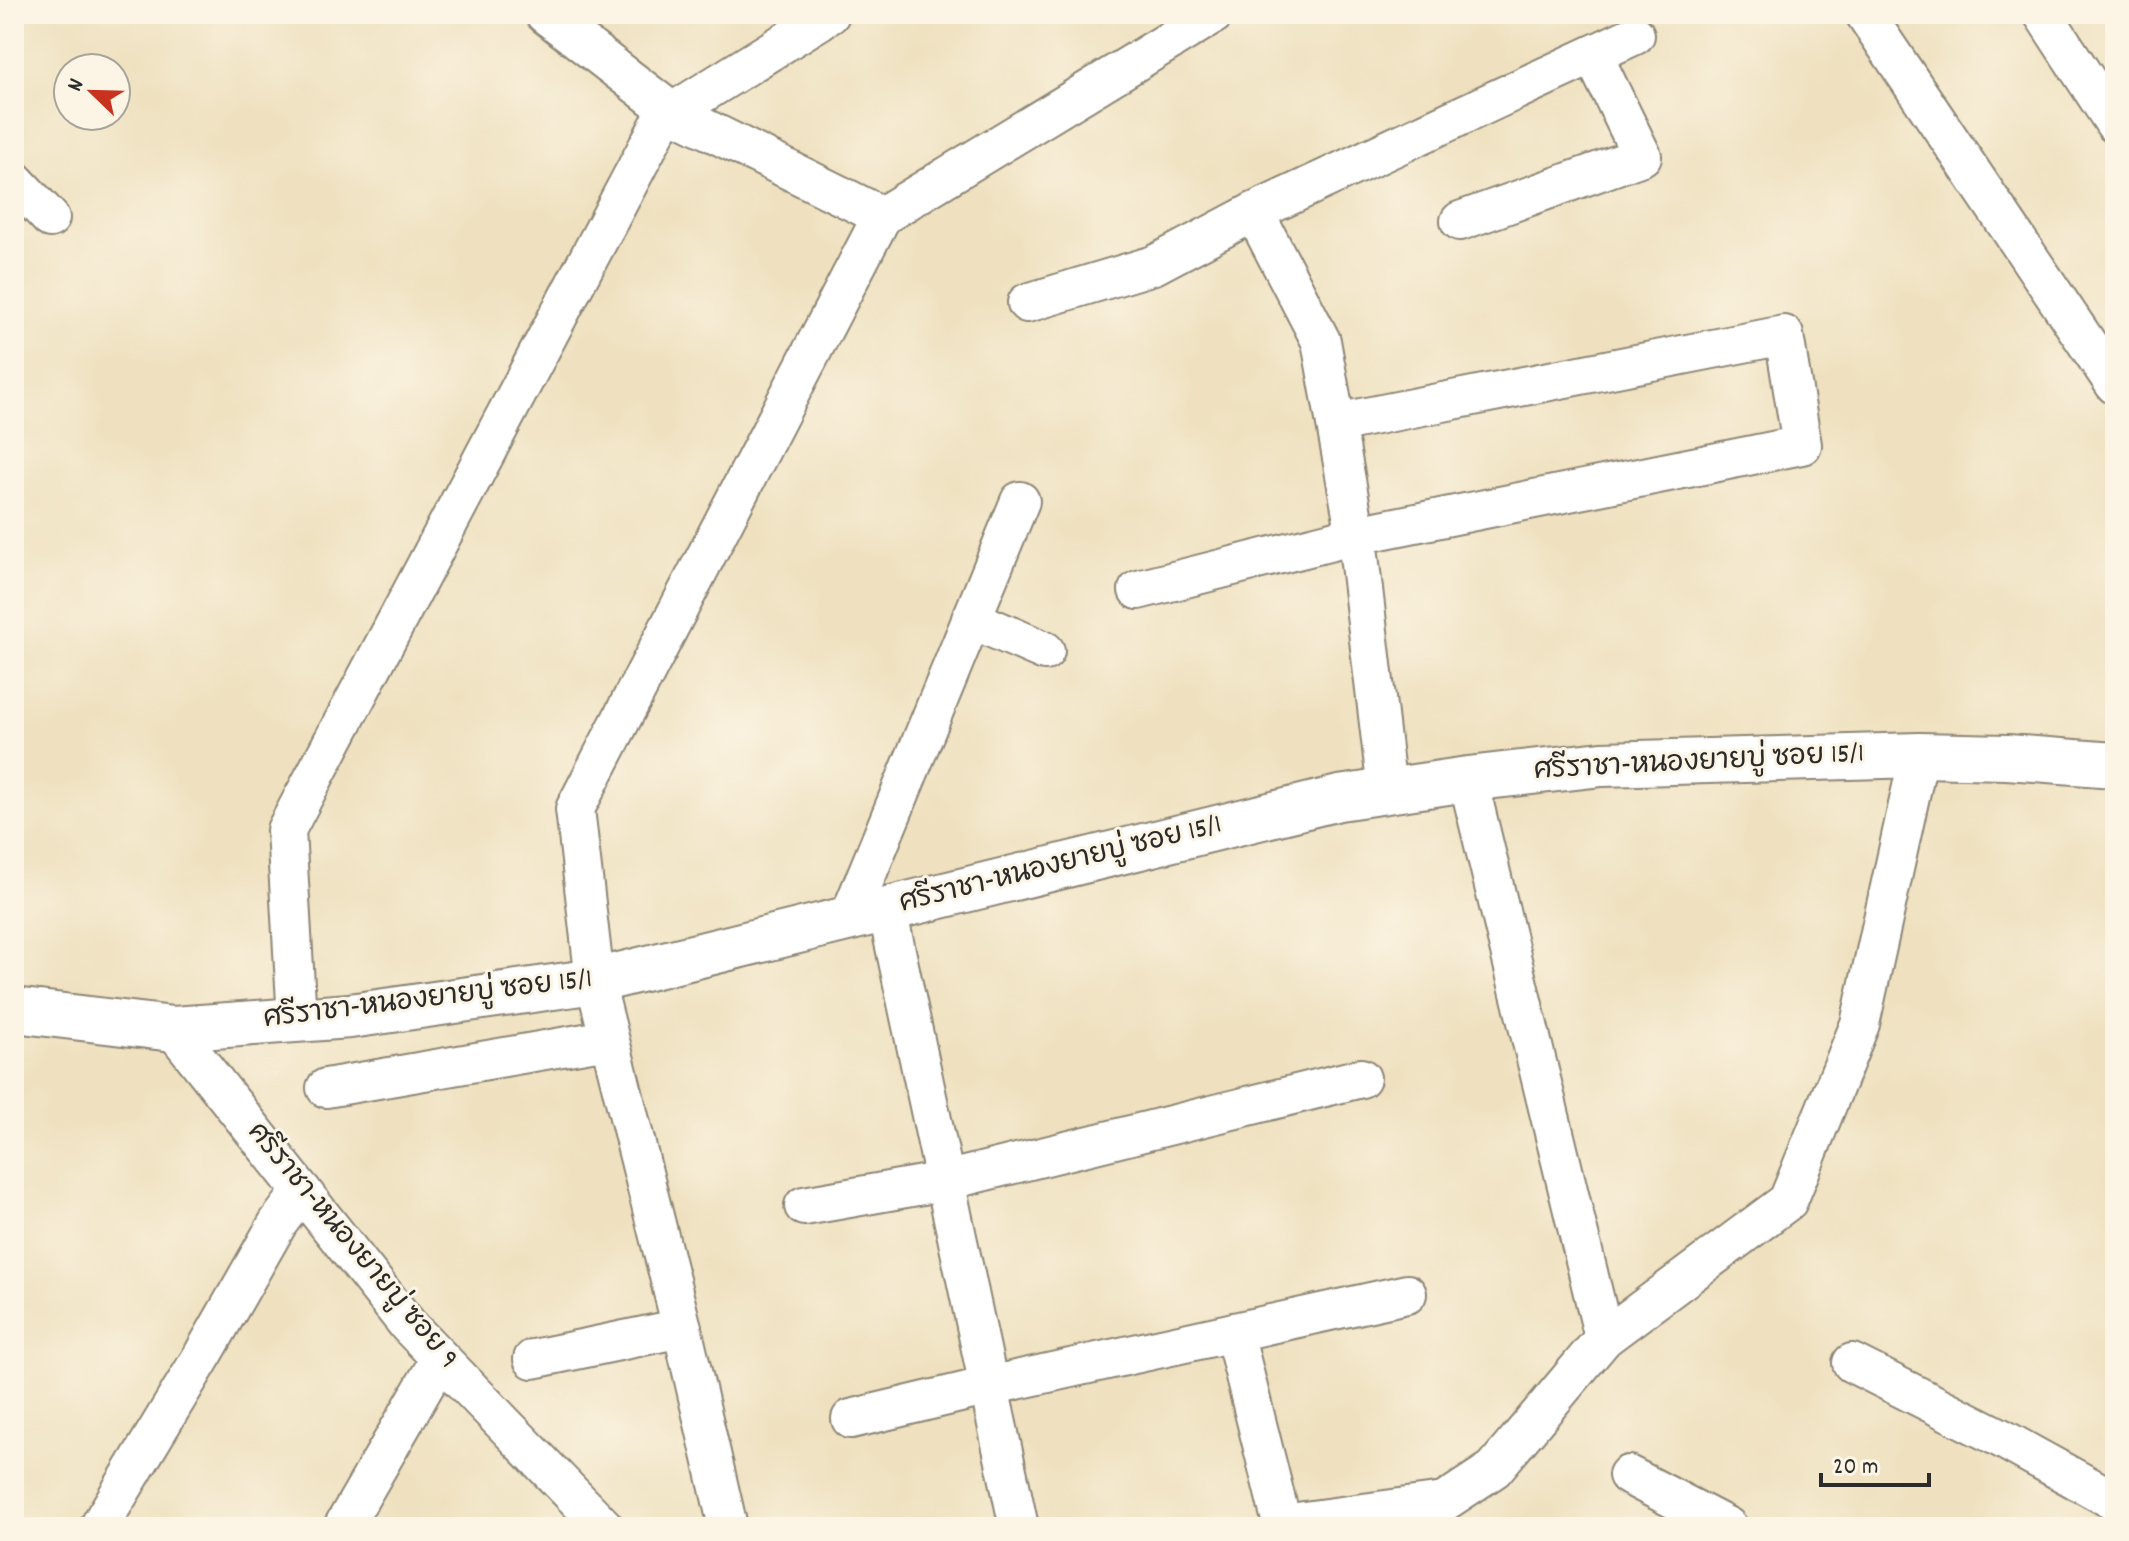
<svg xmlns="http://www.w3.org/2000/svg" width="2129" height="1541" font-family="Dekko,'Playpen Sans Thai',sans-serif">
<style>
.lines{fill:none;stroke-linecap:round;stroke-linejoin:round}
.minor-casing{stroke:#8d8676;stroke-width:42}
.tertiary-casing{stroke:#8d8676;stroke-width:48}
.minor{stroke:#fff;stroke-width:38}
.tertiary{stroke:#fff;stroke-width:44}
.labels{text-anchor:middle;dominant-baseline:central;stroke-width:6;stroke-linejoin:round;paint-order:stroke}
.street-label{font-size:28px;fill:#2b2b2b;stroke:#fcf5e5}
</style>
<rect width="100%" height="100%" fill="#fcf5e5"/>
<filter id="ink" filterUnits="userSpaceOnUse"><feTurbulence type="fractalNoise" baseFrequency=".0125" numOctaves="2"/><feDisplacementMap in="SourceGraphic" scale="16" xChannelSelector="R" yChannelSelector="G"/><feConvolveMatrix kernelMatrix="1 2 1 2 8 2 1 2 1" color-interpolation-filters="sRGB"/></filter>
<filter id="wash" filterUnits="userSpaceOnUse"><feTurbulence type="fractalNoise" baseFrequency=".006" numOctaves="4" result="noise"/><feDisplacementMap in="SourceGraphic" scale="32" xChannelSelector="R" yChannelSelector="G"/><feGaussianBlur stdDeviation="1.8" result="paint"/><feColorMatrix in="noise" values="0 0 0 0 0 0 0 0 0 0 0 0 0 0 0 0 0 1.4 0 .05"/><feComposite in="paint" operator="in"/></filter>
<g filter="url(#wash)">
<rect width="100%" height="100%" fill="#efe1c0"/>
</g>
<g filter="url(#ink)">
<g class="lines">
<defs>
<g id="minor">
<polyline points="545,14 672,112 882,216"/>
<polyline points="1865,14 2115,385"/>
<polyline points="2043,14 2115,124"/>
<polyline points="14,180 50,218"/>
<polyline points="1254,212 1321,341 1358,547 1387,791"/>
<polyline points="1460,221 1642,156 1593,55"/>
<polyline points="1027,303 1154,265 1254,212 1635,35"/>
<polyline points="1138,590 1356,535 1802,445 1784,335 1336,423"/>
<polyline points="971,619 1045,651"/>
<polyline points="1468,779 1604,1338"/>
<polyline points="887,909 1019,1527"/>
<polyline points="849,918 1020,501"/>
<polyline points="297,1020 286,830 663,118 830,14"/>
<polyline points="173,1029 408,1325 604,1527"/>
<polyline points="326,1088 608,1039"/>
<polyline points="804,1206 945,1181 1361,1078"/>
<polyline points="1234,1332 1282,1524 1444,1502 1494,1469 1604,1338 1788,1201 1860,1024 1919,755"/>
<polyline points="533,1359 682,1328"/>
<polyline points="1852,1363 2001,1438 2115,1501"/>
<polyline points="851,1419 989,1386 1407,1294"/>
<polyline points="1628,1475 1728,1527"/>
<polyline points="99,1527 204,1353 278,1223 302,1191"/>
<polyline points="343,1527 440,1359"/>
<polyline points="728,1527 682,1328 595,981 575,809 882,216 1214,14"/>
</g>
<polyline id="tertiary" points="14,1010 173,1029 350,1016 595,981 1339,798 1468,779 1602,764 1919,755 2007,757 2115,765"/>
</defs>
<use href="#minor" class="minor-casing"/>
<use href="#tertiary" class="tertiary-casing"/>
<use href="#minor" class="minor"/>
<use href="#tertiary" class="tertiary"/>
</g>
</g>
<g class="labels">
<g class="street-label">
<text transform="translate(1699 764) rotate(-3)">ศรีราชา-หนองยายบู่ ซอย 15/1</text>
<text transform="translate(1061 866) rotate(-14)">ศรีราชา-หนองยายบู่ ซอย 15/1</text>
<text transform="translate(428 1001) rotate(-7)">ศรีราชา-หนองยายบู่ ซอย 15/1</text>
<text transform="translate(351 1247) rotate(50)">ศรีราชา-หนองยายบู่ ซอย 9</text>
</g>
</g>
<rect width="2129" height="1541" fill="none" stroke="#fcf5e5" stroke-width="48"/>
<g transform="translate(92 92) rotate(293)"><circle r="38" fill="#fcf5e5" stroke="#a8a49b" stroke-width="2"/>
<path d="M0-6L14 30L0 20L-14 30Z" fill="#c8321e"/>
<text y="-12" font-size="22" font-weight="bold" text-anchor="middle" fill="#2b2b2b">N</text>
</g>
<path d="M1821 1473v12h108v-12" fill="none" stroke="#2b2b2b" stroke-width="4"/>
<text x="1833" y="1473" font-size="24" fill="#2b2b2b" stroke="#fcf5e5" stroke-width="6" paint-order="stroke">20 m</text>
</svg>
